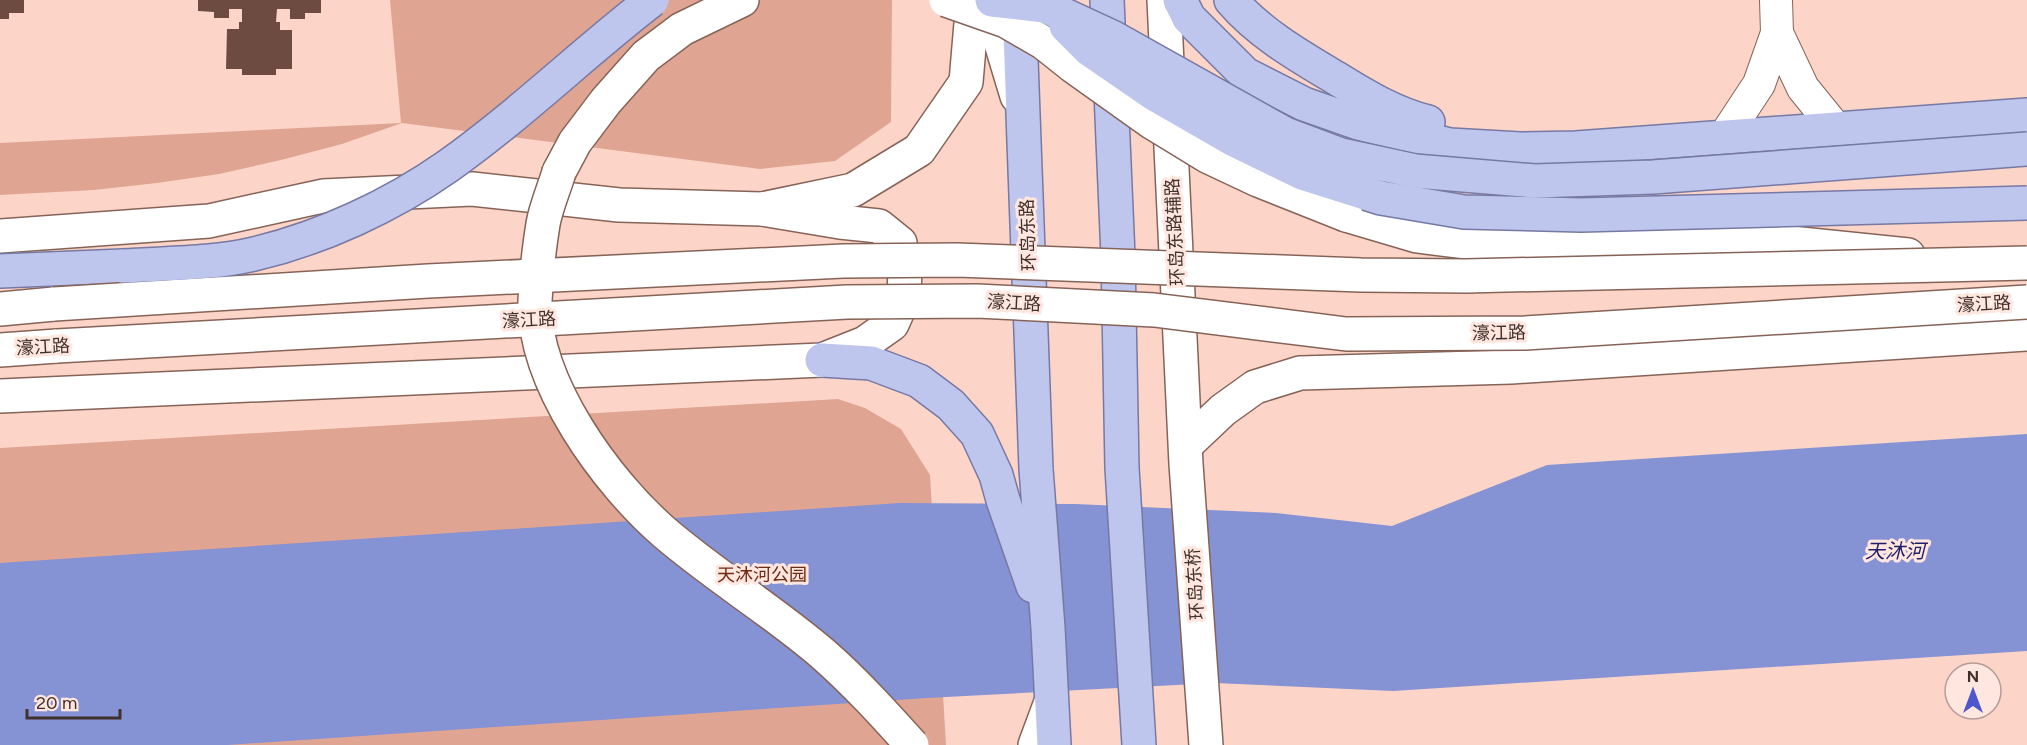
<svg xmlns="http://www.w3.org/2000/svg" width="2027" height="745" font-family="Figtree,'Noto Sans SC',sans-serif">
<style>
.green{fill:#dfa592}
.water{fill:#8592d4}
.building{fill:#6d4b41}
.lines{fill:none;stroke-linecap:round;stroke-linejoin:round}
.minor-casing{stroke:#866358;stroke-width:34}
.secondary-casing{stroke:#866358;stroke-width:36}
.primary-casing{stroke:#7679a3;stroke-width:36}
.minor{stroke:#fff;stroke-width:32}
.secondary{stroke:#fff;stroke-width:33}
.primary{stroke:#bec6ee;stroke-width:33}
.secondary-bridge-casing{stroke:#866358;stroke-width:36;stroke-linecap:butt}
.primary-bridge-casing{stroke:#7679a3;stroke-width:36;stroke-linecap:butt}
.secondary-bridge{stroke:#fff;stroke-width:33}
.primary-bridge{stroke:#bec6ee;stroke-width:33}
.labels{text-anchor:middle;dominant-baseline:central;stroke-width:6;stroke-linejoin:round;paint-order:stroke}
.street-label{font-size:18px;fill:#41312c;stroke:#ffe6de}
.park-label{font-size:18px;fill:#6e2a13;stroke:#ffe6de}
.water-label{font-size:20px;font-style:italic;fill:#1e1e6b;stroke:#ffe6de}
</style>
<rect width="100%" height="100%" fill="#fdd5c8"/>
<g class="green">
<polygon points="390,0 892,0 891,122 835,161 760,169 402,123 342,144 281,160 219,174 157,183 94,190 0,195 0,143 401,123"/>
<polygon points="838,399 865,408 901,429 930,475 946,745 0,745 0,448"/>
</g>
<polygon class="water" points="2027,434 2027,651 1393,691 1215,683 927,698 227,745 0,745 0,563 900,503 1075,504 1276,513 1392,526 1547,465"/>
<g class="building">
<polygon points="0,0 24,0 24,13 9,13 9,19 0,19"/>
<polygon points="198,0 321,0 321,13 305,13 305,19 290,19 290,9 277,9 276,22 280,22 280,30 292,30 292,69 276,69 276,75 242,75 242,69 226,69 227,29 239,29 239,22 242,22 242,9 229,9 229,18 214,18 214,12 198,11"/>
</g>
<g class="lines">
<defs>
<g id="minor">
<polyline points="1777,33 1803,88 1829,120"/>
<polyline points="1730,128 1759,84 1777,33 1776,0"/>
</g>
<g id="secondary">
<polyline points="988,0 1017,96"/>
<polyline points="1164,0 1186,464 1206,745"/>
<polyline points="559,172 575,142 606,101 646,56 682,29 742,0"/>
<polyline points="1346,215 1417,236 1489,245 1574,247 1781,242 1908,255"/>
<polyline points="0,236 209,221 323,196 472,189 619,205 762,209 853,190 919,150 966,82 973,0"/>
<polyline points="0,309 54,304"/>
<polyline points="0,350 57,346"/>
<polyline points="0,396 822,360 865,343 892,324 904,297 905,268 900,243 879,226 840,222 762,209"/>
<polyline points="1186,445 1223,410 1255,387 1300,373 1511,367 2027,334"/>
<polyline points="1035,745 1051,702"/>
</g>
<g id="primary">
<polyline points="1107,0 1118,256 1122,468 1139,745"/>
<polyline points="1180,0 1189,18 1245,74 1304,104 1358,123 1450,145 1520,149 1576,148 2027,115"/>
<path d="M 1231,0 C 1259,33 1299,56 1336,78 C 1365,96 1395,114 1428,122"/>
<polyline points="1019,5 1036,469 1048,628 1054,745"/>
<polyline points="0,271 123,266"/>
<polyline points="822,360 871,363 919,381 951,405 977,434 996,475 1003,500 1033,586"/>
</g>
</defs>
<use href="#minor" class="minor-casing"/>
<use href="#secondary" class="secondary-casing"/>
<use href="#primary" class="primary-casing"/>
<use href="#minor" class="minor"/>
<use href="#secondary" class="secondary"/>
<use href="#primary" class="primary"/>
<defs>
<g id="secondary-bridge">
<polyline points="946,0 1006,21 1044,43 1073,66 1153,123 1207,156 1258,180 1346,215"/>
<path d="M 559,172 C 554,189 546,207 543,224 C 539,249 536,276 535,301 C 533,382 606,482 665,533 C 715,576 773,611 823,654 C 855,682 884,714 912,745"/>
<polyline points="54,304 428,281 843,261 957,260 1361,275 1466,276 2027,263"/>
<polyline points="57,346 847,302 977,301 1154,310 1346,334 1525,333 2027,302"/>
</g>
<g id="primary-bridge">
<polyline points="992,0 1045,6 1112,37 1285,134 1341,155 1415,171 1535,181 1653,177 2027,149"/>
<polyline points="1066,26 1090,50 1154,94 1234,140 1302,173 1381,198 1464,212 1581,215 2027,203"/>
<path d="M 123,266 C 166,263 212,264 254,254 C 322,238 391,206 448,166 C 520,115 583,53 652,0"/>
</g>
</defs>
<use href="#secondary-bridge" class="secondary-bridge-casing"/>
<use href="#primary-bridge" class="primary-bridge-casing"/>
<use href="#secondary-bridge" class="secondary-bridge"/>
<use href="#primary-bridge" class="primary-bridge"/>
</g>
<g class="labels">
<g class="street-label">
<text transform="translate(1175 232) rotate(-93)">环岛东路辅路</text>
<text transform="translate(1028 235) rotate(-92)">环岛东路</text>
<text transform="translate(1014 303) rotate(3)">濠江路</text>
<text transform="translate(1984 304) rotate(-3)">濠江路</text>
<text transform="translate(529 320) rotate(-3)">濠江路</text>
<text transform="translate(1499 333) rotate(-1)">濠江路</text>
<text transform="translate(43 347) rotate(-3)">濠江路</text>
<text transform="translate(1195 584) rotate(-94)">环岛东桥</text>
</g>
<g class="park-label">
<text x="762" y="575">天沐河公园</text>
</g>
<g class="water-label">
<text x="1895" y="551">天沐河</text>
</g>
</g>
<g transform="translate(1973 691)"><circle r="28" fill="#ffe6de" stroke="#b39e97" stroke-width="1.5"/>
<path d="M0-4.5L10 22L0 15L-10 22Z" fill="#4e57cd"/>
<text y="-9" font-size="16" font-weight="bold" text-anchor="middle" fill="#41312c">N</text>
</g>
<path d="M27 709v9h93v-9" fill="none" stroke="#41312c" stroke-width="3"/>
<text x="36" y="709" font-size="18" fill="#41312c" stroke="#ffe6de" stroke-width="4.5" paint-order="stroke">20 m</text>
</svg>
